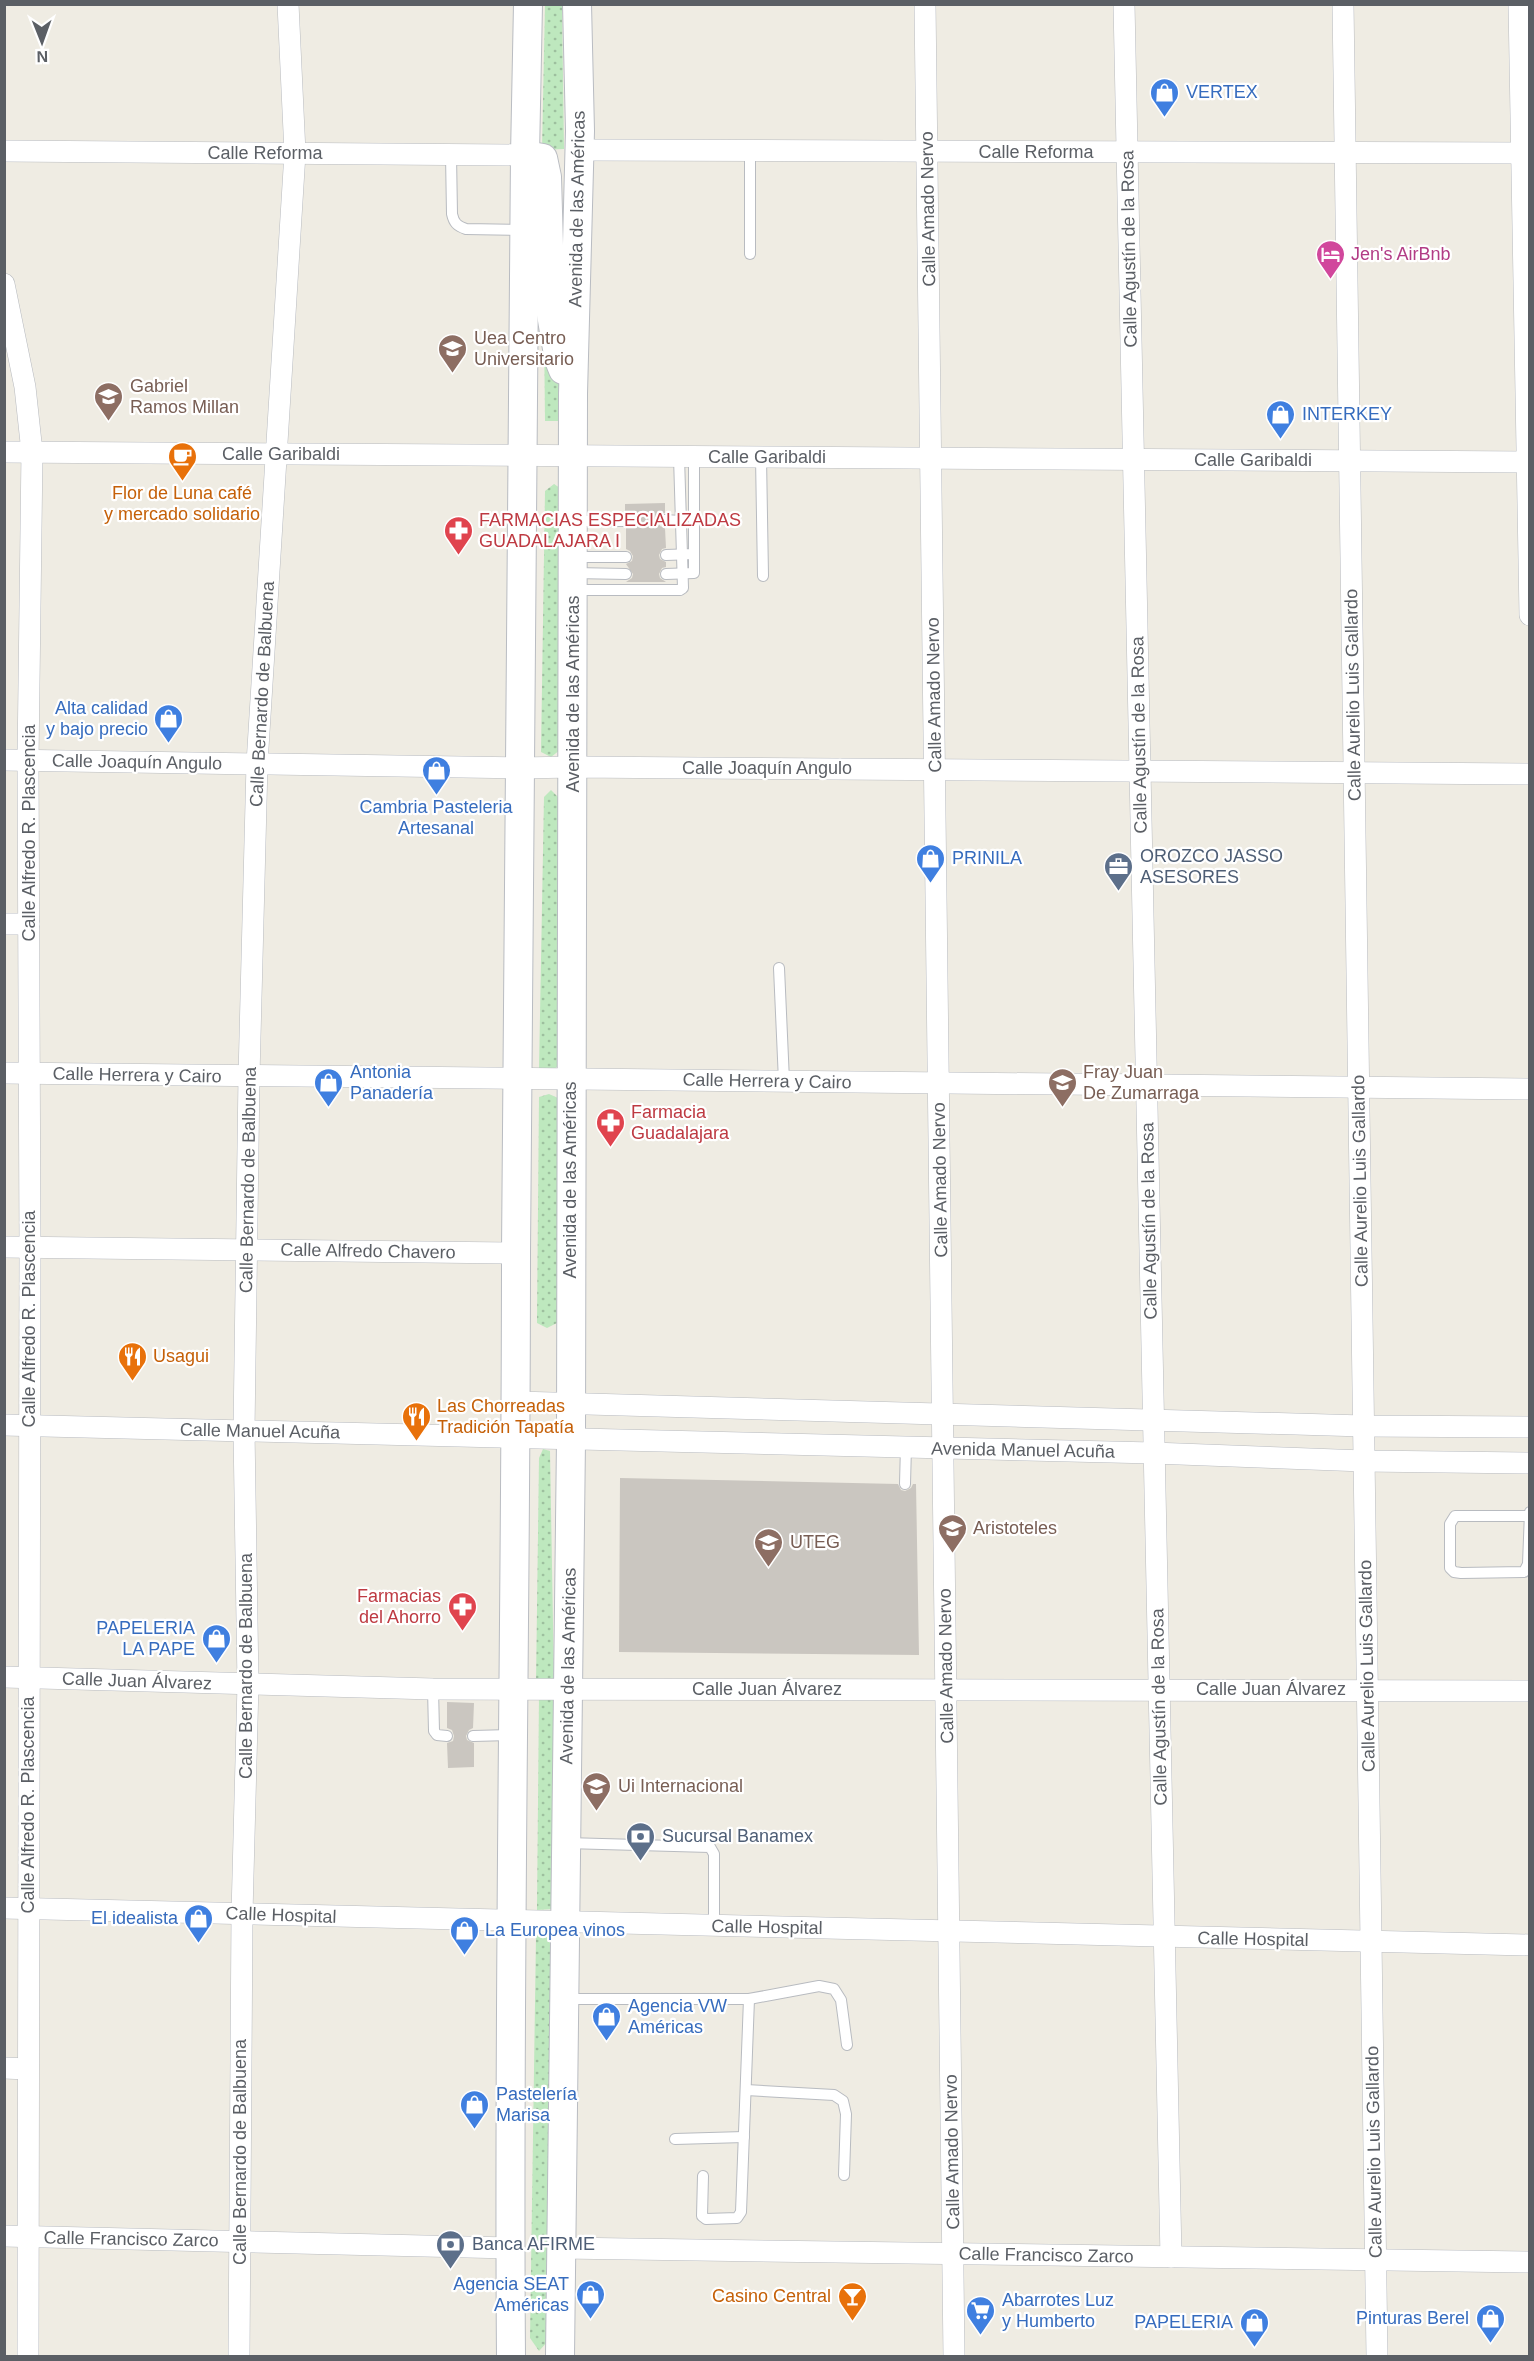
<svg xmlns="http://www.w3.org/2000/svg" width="1534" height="2361" font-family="Helvetica,sans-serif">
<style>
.grass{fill:url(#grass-dots)}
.building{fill:#cac6c0}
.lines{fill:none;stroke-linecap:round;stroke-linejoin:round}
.lane-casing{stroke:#b8bbc0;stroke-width:12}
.street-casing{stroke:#b8bbc0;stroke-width:22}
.secondary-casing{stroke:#b9bcc2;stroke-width:30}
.lane{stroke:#fff;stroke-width:10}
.street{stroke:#fff;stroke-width:21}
.secondary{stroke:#fff;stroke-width:28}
.labels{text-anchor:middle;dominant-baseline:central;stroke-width:4.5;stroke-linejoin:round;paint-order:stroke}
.shop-label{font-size:18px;fill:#366cbe;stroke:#fff;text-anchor:start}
.street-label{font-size:18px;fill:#5b5f65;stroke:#fff}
.hotel-label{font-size:18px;fill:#b23c85;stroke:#fff;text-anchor:start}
.education-label{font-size:18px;fill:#785e54;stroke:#fff;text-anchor:start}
.food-label{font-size:18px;fill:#c56008;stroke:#fff;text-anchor:start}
.health-label{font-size:18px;fill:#be3a42;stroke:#fff;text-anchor:start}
.service-label{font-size:18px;fill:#4e5e75;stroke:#fff;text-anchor:start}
</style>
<defs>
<pattern id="grass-dots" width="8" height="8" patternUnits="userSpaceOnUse" patternTransform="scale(1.5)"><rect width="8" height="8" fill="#bee8be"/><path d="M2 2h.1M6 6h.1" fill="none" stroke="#9dbf9e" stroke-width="1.8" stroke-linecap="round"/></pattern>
</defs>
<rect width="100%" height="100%" fill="#efece3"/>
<g class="grass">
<polygon points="545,5 562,5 564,149 542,150"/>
<polygon points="543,232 560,371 562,421 545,421"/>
<polygon points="554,484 563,490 560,750 551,757 541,752 545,491"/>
<polygon points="551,790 560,799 558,1066 548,1074 539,1069 544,797"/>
<polygon points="549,1094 558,1098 557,1323 547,1328 537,1323 539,1097"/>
<polygon points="543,1449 550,1451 554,1681 536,1684 539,1458"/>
<polygon points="539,1695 558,1696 554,1909 537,1910"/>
<polygon points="546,1928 555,1936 550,2339 539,2351 530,2338 536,1936"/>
</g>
<g class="building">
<polygon points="665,503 665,513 659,515 658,520 660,526 665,528 666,548 662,549 659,555 660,559 666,562 666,567 662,568 659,574 660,578 666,582 626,582 632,578 633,574 626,564 632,561 633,556 630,551 626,549 626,528 632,525 633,520 630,515 625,513 625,504"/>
<polygon points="620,1478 898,1484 901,1490 905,1491 911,1488 913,1484 916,1484 919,1655 619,1652"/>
<polygon points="447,1702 474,1703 473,1728 469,1730 466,1736 467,1740 474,1743 474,1767 448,1768 447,1743 453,1741 454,1736 452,1730 447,1728"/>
</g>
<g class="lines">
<defs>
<g id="lane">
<polyline points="750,151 750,254"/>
<path d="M 451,155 L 452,214 C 454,223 457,226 466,229 L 524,230"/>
<polyline points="761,457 763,576"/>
<polyline points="665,520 680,521"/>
<polyline points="574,521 626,521"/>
<polyline points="666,555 694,554 694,457"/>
<polyline points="574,557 626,557"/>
<polyline points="574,573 626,574"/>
<polyline points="666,574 694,573 694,554"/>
<polyline points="575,590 680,590 683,588 679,457"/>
<polyline points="779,968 784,1081"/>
<polyline points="905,1484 906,1446"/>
<polyline points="1529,1516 1455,1516 1450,1524 1450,1568 1454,1572 1461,1573 1524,1572 1528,1564 1530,1512"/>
<polyline points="433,1689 434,1731 437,1735 447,1736"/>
<polyline points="473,1736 512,1735"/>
<polyline points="566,1843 710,1847 714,1854 714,1926"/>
<polyline points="565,1999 749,1999 741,2212 737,2218 706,2219 702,2216 703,2176"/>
<polyline points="749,1999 819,1986 834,1989 841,2000 847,2045"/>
<polyline points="746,2090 834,2095 843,2101 846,2114 844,2175"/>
<polyline points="675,2139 744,2137"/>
</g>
<g id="street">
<polyline points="925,4 954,2356"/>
<polyline points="1124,4 1171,2257"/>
<polyline points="1343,4 1377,2356"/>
<polyline points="1519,4 1530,615"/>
<polyline points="579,150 1530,153"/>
<polyline points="4,151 525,155"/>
<polyline points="4,284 25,387 32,452 28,761 30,1247 28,2356"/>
<polyline points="4,452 1530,462"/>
<polyline points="4,760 521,768 573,767 1530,774"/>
<polyline points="4,924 29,924"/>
<polyline points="4,1073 1530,1089"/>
<polyline points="4,1247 516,1253"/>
<polyline points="517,1402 1363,1426 1530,1427"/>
<polyline points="4,1425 1153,1453 1364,1461 1530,1463"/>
<polyline points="4,1677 433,1689 1530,1691"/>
<polyline points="4,1908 1530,1945"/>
<polyline points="4,2068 28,2069"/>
<polyline points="4,2236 510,2248"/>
<polyline points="562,2248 1530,2262"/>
<polyline points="239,2356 242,1914 248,1684 244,1431 249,1076 257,764 295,153 288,4"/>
</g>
<g id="secondary">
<polyline points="525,155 543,158 547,177 551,314 559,360 563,370"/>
<path d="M 511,2356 C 508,1989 516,1621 516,1253 L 525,155 L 528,4"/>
<polyline points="560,2356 571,1440 573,394 580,131 577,4"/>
</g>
</defs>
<use href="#lane" class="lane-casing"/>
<use href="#street" class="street-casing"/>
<use href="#secondary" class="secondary-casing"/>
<use href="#lane" class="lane"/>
<use href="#street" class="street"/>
<use href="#secondary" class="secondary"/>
</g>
<defs>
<symbol id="shop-pin" viewBox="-11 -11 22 30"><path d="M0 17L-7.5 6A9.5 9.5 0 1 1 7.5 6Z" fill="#3f7fe0" stroke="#fff"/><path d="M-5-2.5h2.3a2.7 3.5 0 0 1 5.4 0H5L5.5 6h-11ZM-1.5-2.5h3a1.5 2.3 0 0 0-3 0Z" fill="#fff"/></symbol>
<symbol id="hotel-pin" viewBox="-11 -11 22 30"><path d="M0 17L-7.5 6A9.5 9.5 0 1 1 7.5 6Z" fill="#d1479c" stroke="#fff"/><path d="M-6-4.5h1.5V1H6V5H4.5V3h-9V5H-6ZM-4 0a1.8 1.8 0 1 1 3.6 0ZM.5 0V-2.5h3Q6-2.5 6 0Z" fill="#fff"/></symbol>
<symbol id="university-pin" viewBox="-11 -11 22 30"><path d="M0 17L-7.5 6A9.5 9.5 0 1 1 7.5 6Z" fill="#8d6e63" stroke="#fff"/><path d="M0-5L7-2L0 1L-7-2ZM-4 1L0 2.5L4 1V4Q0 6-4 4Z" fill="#fff"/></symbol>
<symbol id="school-pin" viewBox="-11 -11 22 30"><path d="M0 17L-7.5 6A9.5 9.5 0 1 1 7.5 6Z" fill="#8d6e63" stroke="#fff"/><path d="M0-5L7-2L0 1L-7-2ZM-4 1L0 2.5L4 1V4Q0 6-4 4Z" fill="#fff"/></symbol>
<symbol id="cafe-pin" viewBox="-11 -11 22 30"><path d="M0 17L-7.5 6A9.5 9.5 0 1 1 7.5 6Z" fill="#e8710a" stroke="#fff"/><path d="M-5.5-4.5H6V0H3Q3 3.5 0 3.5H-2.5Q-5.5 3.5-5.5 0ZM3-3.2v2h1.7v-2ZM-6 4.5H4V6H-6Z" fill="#fff"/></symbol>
<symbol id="pharmacy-pin" viewBox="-11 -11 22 30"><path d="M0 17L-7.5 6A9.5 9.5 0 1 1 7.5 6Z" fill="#e0444e" stroke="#fff"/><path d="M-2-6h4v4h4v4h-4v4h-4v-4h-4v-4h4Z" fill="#fff"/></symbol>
<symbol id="office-pin" viewBox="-11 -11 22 30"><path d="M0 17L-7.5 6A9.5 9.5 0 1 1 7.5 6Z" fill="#5c6f8a" stroke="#fff"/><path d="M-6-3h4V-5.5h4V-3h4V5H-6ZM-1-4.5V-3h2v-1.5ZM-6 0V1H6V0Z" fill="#fff"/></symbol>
<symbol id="restaurant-pin" viewBox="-11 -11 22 30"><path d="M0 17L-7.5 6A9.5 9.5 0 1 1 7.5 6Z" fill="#e8710a" stroke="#fff"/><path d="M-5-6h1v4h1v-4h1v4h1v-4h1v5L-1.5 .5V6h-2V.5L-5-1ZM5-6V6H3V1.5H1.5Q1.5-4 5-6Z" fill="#fff"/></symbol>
<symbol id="bank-pin" viewBox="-11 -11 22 30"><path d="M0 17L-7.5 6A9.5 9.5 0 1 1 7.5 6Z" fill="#5c6f8a" stroke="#fff"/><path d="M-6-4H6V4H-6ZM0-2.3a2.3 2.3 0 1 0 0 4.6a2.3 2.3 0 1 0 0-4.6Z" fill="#fff"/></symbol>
<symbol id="bar-pin" viewBox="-11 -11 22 30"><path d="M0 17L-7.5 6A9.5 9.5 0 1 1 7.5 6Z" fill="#e8710a" stroke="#fff"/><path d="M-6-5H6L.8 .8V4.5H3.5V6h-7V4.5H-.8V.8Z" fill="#fff"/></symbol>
<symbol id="supermarket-pin" viewBox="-11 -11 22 30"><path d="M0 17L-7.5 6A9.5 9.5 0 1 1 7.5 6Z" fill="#3f7fe0" stroke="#fff"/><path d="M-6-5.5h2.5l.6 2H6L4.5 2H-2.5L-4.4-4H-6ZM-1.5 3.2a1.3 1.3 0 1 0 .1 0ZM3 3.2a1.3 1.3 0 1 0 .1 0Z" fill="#fff"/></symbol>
</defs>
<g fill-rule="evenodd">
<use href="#shop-pin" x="1148" y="76" width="33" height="45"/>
<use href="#hotel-pin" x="1314" y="238" width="33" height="45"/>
<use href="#university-pin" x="436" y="332" width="33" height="45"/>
<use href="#school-pin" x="92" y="380" width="33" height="45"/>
<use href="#shop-pin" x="1264" y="398" width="33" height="45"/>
<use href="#cafe-pin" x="166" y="440" width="33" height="45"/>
<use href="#pharmacy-pin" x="442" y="514" width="33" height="45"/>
<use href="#shop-pin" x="152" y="702" width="33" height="45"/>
<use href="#shop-pin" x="420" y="754" width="33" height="45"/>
<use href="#shop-pin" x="914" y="842" width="33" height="45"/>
<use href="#office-pin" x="1102" y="850" width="33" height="45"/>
<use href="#shop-pin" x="312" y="1066" width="33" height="45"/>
<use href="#school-pin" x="1046" y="1066" width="33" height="45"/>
<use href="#pharmacy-pin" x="594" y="1106" width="33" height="45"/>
<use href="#restaurant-pin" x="116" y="1340" width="33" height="45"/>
<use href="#restaurant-pin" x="400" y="1400" width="33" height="45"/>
<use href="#university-pin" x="936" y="1512" width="33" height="45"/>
<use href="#university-pin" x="752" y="1526" width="33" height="45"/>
<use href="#pharmacy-pin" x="446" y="1590" width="33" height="45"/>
<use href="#shop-pin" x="200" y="1622" width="33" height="45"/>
<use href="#university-pin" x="580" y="1770" width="33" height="45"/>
<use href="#bank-pin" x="624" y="1820" width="33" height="45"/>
<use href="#shop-pin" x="182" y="1902" width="33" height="45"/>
<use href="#shop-pin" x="448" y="1914" width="33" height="45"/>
<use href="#shop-pin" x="590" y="2000" width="33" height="45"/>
<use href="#shop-pin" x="458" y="2088" width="33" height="45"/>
<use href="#bank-pin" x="434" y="2228" width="33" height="45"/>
<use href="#shop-pin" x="574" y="2278" width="33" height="45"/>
<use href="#bar-pin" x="836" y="2280" width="33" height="45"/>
<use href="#supermarket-pin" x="964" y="2294" width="33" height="45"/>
<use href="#shop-pin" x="1474" y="2302" width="33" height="45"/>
<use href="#shop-pin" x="1238" y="2306" width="33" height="45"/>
</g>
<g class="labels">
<g class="shop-label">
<text x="1186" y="92">VERTEX</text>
<text x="1302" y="414">INTERKEY</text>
<text x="148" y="708" text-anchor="end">Alta calidad<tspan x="148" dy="21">y bajo precio</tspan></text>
<text x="436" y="807" text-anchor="middle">Cambria Pasteleria<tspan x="436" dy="21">Artesanal</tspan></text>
<text x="952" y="858">PRINILA</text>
<text x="350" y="1072">Antonia<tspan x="350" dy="21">Panadería</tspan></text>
<text x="195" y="1628" text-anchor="end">PAPELERIA<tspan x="195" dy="21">LA PAPE</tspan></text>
<text x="178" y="1918" text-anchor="end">El idealista</text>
<text x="485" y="1930">La Europea vinos</text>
<text x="628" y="2006">Agencia VW<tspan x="628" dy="21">Américas</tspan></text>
<text x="496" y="2094">Pastelería<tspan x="496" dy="21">Marisa</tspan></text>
<text x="569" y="2284" text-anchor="end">Agencia SEAT<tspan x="569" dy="21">Américas</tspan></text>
<text x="1002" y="2300">Abarrotes Luz<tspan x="1002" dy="21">y Humberto</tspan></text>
<text x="1469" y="2318" text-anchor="end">Pinturas Berel</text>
<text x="1233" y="2322" text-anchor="end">PAPELERIA</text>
</g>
<g class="street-label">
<text x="1036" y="152">Calle Reforma</text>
<text x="265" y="153">Calle Reforma</text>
<text transform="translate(577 209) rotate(-89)">Avenida de las Américas</text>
<text transform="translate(928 209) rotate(-91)">Calle Amado Nervo</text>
<text transform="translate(1129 249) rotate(-91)">Calle Agustín de la Rosa</text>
<text x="281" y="454">Calle Garibaldi</text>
<text x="767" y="457">Calle Garibaldi</text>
<text x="1253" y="460">Calle Garibaldi</text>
<text transform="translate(262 694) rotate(-87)">Calle Bernardo de Balbuena</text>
<text transform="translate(573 694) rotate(-90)">Avenida de las Américas</text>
<text transform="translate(934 695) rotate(-91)">Calle Amado Nervo</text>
<text transform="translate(1353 695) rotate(-91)">Calle Aurelio Luis Gallardo</text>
<text transform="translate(1139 735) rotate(-91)">Calle Agustín de la Rosa</text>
<text transform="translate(137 762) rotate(1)">Calle Joaquín Angulo</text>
<text x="767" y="768">Calle Joaquín Angulo</text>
<text transform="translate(29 833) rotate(-90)">Calle Alfredo R. Plascencia</text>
<text transform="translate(137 1075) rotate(1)">Calle Herrera y Cairo</text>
<text transform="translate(767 1081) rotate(1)">Calle Herrera y Cairo</text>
<text transform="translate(248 1180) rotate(-89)">Calle Bernardo de Balbuena</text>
<text transform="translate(570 1180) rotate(-90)">Avenida de las Américas</text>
<text transform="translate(940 1180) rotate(-91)">Calle Amado Nervo</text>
<text transform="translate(1360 1181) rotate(-91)">Calle Aurelio Luis Gallardo</text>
<text transform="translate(1149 1221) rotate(-91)">Calle Agustín de la Rosa</text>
<text transform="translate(368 1251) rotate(1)">Calle Alfredo Chavero</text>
<text transform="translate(29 1319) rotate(-90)">Calle Alfredo R. Plascencia</text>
<text transform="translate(260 1431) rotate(1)">Calle Manuel Acuña</text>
<text transform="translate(1023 1450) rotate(1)">Avenida Manuel Acuña</text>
<text transform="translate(246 1666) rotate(-90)">Calle Bernardo de Balbuena</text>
<text transform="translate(568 1666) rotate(-89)">Avenida de las Américas</text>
<text transform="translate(946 1666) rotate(-91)">Calle Amado Nervo</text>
<text transform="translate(1367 1666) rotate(-91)">Calle Aurelio Luis Gallardo</text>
<text transform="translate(137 1681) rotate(2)">Calle Juan Álvarez</text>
<text x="767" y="1689">Calle Juan Álvarez</text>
<text x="1271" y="1689">Calle Juan Álvarez</text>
<text transform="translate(1159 1707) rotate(-91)">Calle Agustín de la Rosa</text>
<text transform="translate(28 1805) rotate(-90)">Calle Alfredo R. Plascencia</text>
<text transform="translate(281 1915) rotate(2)">Calle Hospital</text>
<text transform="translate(767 1927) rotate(1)">Calle Hospital</text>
<text transform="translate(1253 1939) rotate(1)">Calle Hospital</text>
<text transform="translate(240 2152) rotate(-90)">Calle Bernardo de Balbuena</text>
<text transform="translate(952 2152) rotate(-91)">Calle Amado Nervo</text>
<text transform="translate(1374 2152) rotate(-91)">Calle Aurelio Luis Gallardo</text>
<text transform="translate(131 2239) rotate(1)">Calle Francisco Zarco</text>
<text transform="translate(1046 2255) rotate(1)">Calle Francisco Zarco</text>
</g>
<g class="hotel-label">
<text x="1351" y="254">Jen's AirBnb</text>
</g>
<g class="education-label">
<text x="474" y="338">Uea Centro<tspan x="474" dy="21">Universitario</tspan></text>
<text x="130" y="386">Gabriel<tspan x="130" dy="21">Ramos Millan</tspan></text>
<text x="1083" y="1072">Fray Juan<tspan x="1083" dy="21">De Zumarraga</tspan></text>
<text x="973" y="1528">Aristoteles</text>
<text x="790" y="1542">UTEG</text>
<text x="618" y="1786">Ui Internacional</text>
</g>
<g class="food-label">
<text x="182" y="493" text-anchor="middle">Flor de Luna café<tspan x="182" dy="21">y mercado solidario</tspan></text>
<text x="153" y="1356">Usagui</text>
<text x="437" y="1406">Las Chorreadas<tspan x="437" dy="21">Tradición Tapatía</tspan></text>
<text x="831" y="2296" text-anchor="end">Casino Central</text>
</g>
<g class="health-label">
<text x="479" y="520">FARMACIAS ESPECIALIZADAS<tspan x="479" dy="21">GUADALAJARA I</tspan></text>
<text x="631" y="1112">Farmacia<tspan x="631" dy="21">Guadalajara</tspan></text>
<text x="441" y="1596" text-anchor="end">Farmacias<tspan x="441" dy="21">del Ahorro</tspan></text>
</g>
<g class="service-label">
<text x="1140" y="856">OROZCO JASSO<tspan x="1140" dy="21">ASESORES</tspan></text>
<text x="662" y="1836">Sucursal Banamex</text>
<text x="472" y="2244">Banca AFIRME</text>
</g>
</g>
<rect width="1534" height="2361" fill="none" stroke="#5b5f65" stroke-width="12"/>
<g transform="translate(42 42) rotate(179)" stroke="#ffffff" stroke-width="4.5" paint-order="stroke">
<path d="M0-4.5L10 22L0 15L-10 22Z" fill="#5b5f65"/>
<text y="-9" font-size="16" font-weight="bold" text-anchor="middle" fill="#5b5f65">N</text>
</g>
</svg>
